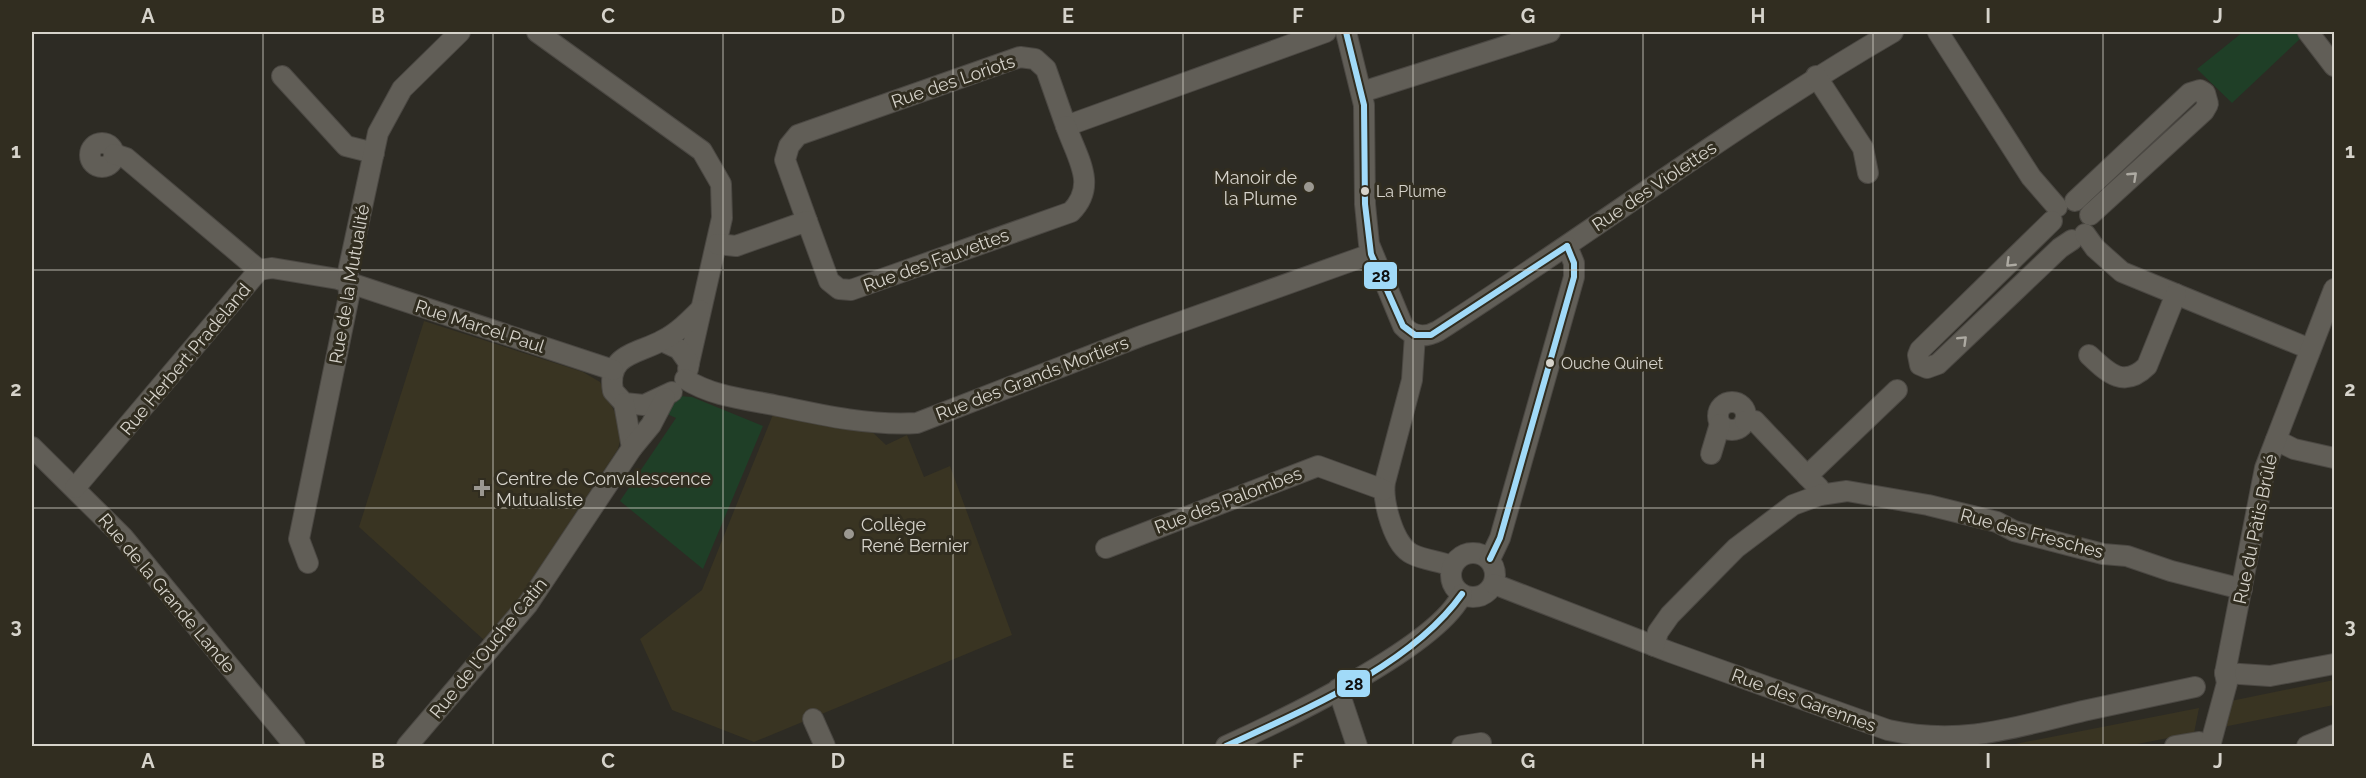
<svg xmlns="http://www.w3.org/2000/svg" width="2366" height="778" font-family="Raleway,sans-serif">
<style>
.built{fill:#393422}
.green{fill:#1f3f27}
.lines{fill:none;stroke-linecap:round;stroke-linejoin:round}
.minor-casing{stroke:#4b4843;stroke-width:22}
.minor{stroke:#615e57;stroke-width:20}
.bus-1-casing{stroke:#312d20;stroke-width:10}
.bus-1{stroke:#a1daf8;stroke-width:6}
.oneway{stroke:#adaaa2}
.grid{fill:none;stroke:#d6d3cb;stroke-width:1.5;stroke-opacity:0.55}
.poi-dot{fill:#9b9891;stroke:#312d20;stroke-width:2}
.bus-dot{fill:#d6d3cb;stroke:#312d20;stroke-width:2}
.labels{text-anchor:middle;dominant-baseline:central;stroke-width:6;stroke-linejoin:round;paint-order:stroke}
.bus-label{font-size:16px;fill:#d6d3cb;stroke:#312d20;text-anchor:start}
.street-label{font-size:18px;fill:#d6d3cb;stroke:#312d20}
.poi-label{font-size:18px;fill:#d6d3cb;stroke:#312d20;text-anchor:start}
.line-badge{stroke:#312d20;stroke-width:2}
.pale-badge-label{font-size:16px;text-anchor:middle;font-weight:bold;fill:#111}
.neatline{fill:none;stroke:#d6d3cb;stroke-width:2}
.grid-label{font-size:20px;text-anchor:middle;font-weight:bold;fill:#d6d3cb}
</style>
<rect width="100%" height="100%" fill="#2d2b24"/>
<g class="built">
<polygon points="424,321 583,372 600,382 623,429 618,449 516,603 484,640 359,527"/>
<polygon points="774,412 867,427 886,445 907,435 924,477 950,466 1012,635 754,742 672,710 640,639 702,590"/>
<polygon points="2334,680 2334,705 2218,728 2226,702"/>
<polygon points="2199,708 2194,733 2127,746 2005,746"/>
</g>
<g class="green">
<polygon points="2243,32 2298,32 2302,37 2232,103 2197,69"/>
<polygon points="679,396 692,397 763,426 703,569 620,501 676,418 663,412"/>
</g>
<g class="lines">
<defs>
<g id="minor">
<polyline points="537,32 702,151 721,184 722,218 689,363"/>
<path d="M 1346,32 L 1364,105 L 1365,204 L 1369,244 L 1403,326 C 1413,337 1425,338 1438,331 C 1591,233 1736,123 1893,32"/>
<polyline points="1938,32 2031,177 2057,207"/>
<polyline points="2308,32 2334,66"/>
<polyline points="282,76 346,146 374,153"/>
<polyline points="1816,76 1863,148 1868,173"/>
<polyline points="1362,92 1550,32"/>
<circle cx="102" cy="155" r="12"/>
<polyline points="114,154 126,158 259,270"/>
<polyline points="2075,201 2190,93 2200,90 2205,93 2208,104 2204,111 2090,215"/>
<polyline points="807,221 785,160 789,146 798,135 1020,57 1035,59 1046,69 1066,126 1326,32"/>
<polyline points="2052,221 1920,350 1918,355 1920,365 1927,368 1938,364 2060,248 2072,240"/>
<polyline points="2085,234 2095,248 2122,272 2310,349"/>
<path d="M 717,244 L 736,246 L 807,221 L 829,281 L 839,289 L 851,290 L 1071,212 C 1098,185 1077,158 1066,126"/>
<path d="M 1415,335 L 1412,380 L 1385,482 C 1382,501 1394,546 1412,554 C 1424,560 1439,561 1452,566"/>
<polyline points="662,341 679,349 689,363 688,369"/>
<path d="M 2089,355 C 2108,373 2124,389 2147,366 L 2176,294"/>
<path d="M 685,379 C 712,396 743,399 774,405 C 821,415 869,426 917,423 L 1141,336 L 1371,254"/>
<path d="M 672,392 L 644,405 L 624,403 L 613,391 C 606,353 639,354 663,340 C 677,333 689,321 700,310"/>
<circle cx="1732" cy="416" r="14"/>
<polyline points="624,403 632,448"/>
<polyline points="1745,421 1755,421 1807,476"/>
<polyline points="2276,440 2294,449 2334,458"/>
<polyline points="32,447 123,537 295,746"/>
<polyline points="1711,454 1720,424"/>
<polyline points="75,488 259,270 272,268 338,279 613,370"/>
<polyline points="1820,495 1819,488 1807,476 1897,390"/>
<polyline points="1106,548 1318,466 1384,490"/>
<circle cx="1473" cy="575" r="22"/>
<polyline points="1490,559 1500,538 1574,277 1574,263 1567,246"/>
<polyline points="308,563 299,539 349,296 348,272 378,133 402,89 460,32"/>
<path d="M 1494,584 L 1670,652 L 1888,730 C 1961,746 2013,728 2083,711 C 2120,703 2158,695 2195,687"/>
<polyline points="1654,646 1658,632 1670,615 1736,548 1793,505 1820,495 1847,491 1928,505 1997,522 2014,531 2103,554 2127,556 2171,571 2242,589"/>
<polyline points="2225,673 2270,676 2334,664"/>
<polyline points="1338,689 1357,746"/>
<polyline points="813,719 825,746"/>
<polyline points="407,746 528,604 632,448 651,425 665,398"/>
<path d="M 1226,746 C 1281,721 1439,646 1462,594"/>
<polyline points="1462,746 1481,743"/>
<polyline points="2175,746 2199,742"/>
<polyline points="2210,746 2227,683 2225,673 2265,468 2334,289"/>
<polyline points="2307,746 2334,735"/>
</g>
</defs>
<use href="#minor" class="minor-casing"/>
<use href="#minor" class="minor"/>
<defs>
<g id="bus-1">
<polyline points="1346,32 1364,105 1365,204 1371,254 1403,326 1415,335 1431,335 1567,246"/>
<polyline points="1490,559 1500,538 1574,277 1574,263 1567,246"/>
<path d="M 1226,746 C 1304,710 1411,666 1462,594"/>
</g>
</defs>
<use href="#bus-1" class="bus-1-casing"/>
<use href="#bus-1" class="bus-1"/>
</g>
<defs><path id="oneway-chevron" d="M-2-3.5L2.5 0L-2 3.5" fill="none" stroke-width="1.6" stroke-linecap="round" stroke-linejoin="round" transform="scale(1.5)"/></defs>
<g class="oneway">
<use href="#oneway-chevron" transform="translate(2133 176) rotate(-43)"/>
<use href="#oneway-chevron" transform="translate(2010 263) rotate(136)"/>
<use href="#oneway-chevron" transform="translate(1963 340) rotate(-44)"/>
</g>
<path class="grid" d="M 263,32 L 263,746M 493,32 L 493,746M 723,32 L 723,746M 953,32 L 953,746M 1183,32 L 1183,746M 1413,32 L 1413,746M 1643,32 L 1643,746M 1873,32 L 1873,746M 2103,32 L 2103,746M 32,270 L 2334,270M 32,508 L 2334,508"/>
<g class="poi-dot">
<circle cx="1309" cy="187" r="6"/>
<path d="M479 479h6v6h6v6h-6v6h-6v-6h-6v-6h6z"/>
<circle cx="849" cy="534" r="6"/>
</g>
<g class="bus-dot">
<circle cx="1365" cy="191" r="5"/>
<circle cx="1550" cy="363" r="5"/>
</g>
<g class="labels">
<g class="bus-label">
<text x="1376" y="191">La Plume</text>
<text x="1561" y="363">Ouche Quinet</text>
</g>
<g class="street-label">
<text transform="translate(953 81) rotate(-19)">Rue des Loriots</text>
<text transform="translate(1654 186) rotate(-34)">Rue des Violettes</text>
<text transform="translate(936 260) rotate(-20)">Rue des Fauvettes</text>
<text transform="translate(349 284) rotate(-80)">Rue de la Mutualité</text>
<text transform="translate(480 326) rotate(18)">Rue Marcel Paul</text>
<text transform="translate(185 359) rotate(-50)">Rue Herbert Pradeland</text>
<text transform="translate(1032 378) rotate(-21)">Rue des Grands Mortiers</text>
<text transform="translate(1228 500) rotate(-21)">Rue des Palombes</text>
<text transform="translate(2255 529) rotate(-78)">Rue du Pâtis Brûlé</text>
<text transform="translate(2032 533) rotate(15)">Rue des Fresches</text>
<text transform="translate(167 593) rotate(50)">Rue de la Grande Lande</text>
<text transform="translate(488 648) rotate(-51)">Rue de l'Ouche Catin</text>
<text transform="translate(1804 700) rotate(20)">Rue des Garennes</text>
</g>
<g class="poi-label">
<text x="1297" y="177" text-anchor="end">Manoir de<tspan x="1297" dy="21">la Plume</tspan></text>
<text x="496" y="478">Centre de Convalescence<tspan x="496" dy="21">Mutualiste</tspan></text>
<text x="861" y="524">Collège<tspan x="861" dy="21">René Bernier</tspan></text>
</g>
</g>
<g class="line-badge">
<rect x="1363" y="261" width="35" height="29" rx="6" fill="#a1daf8"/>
<rect x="1336" y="669" width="35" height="29" rx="6" fill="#a1daf8"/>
</g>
<g class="pale-badge-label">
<text x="1381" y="282">28</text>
<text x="1354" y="690">28</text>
</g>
<rect width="2366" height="778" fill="none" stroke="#312d20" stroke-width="66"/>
<rect x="33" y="33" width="2300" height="712" class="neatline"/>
<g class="grid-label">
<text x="148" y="23">A</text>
<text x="378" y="23">B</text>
<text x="608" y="23">C</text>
<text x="838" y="23">D</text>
<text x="1068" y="23">E</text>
<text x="1298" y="23">F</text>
<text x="1528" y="23">G</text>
<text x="1758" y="23">H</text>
<text x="1988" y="23">I</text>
<text x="2218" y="23">J</text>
<text x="16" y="158">1</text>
<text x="2350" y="158">1</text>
<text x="16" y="396">2</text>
<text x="2350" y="396">2</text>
<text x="16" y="633">3</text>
<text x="2350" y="633">3</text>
<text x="148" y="768">A</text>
<text x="378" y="768">B</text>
<text x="608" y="768">C</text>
<text x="838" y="768">D</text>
<text x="1068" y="768">E</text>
<text x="1298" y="768">F</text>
<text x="1528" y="768">G</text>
<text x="1758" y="768">H</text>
<text x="1988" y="768">I</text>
<text x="2218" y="768">J</text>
</g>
</svg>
